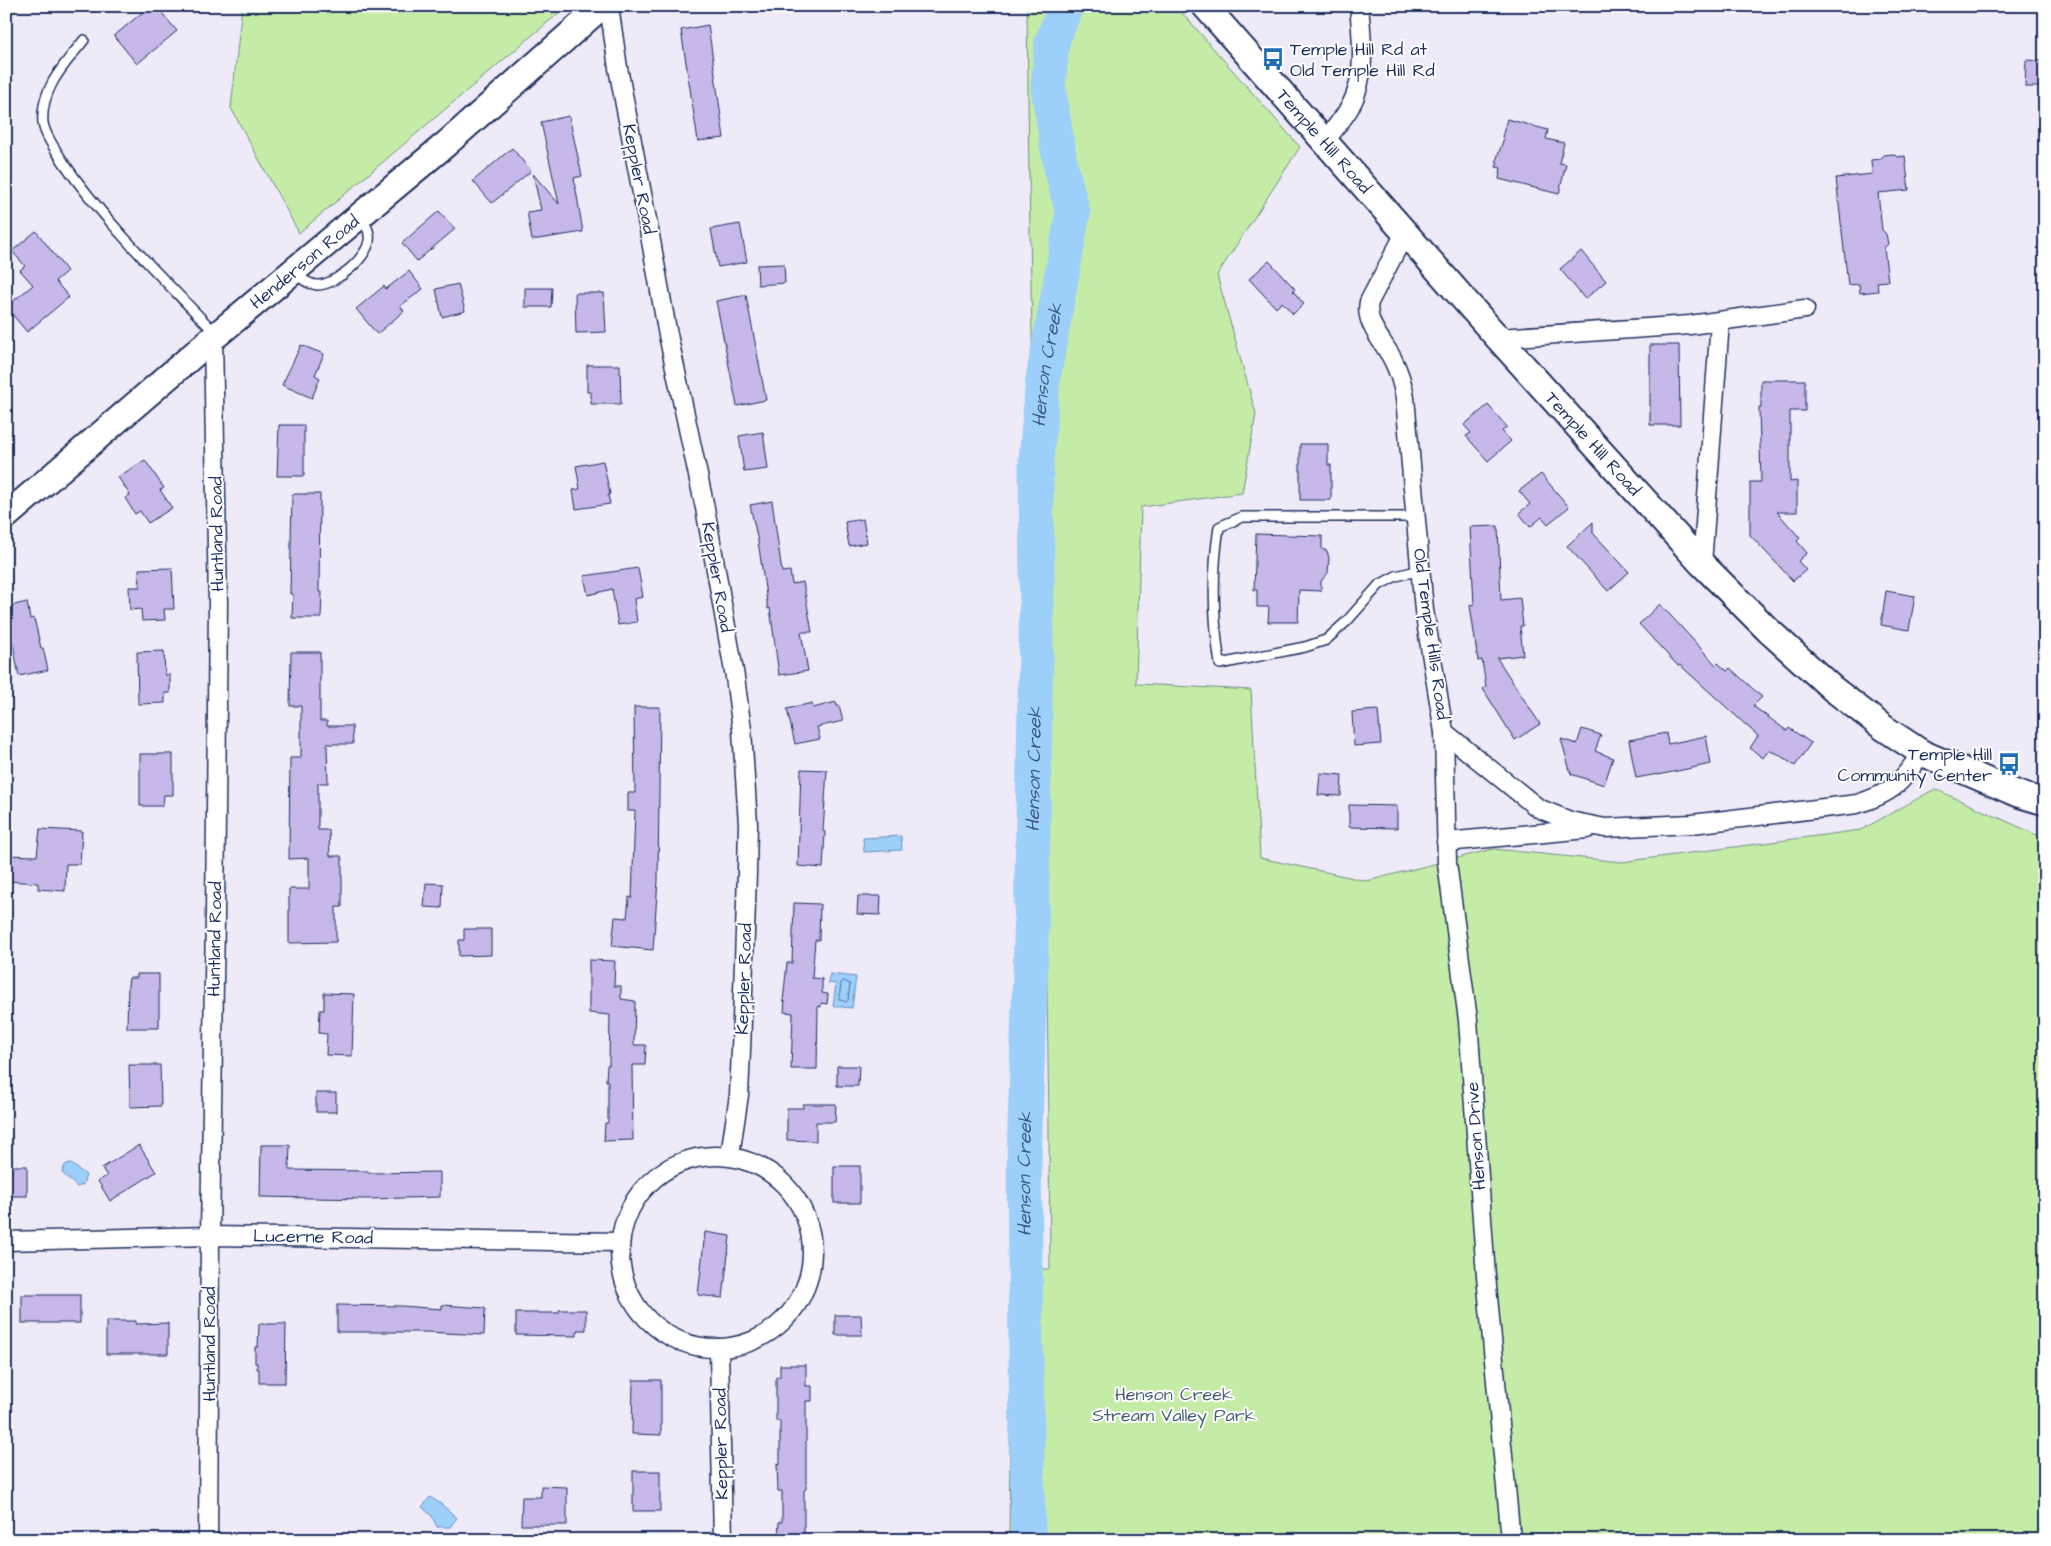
<svg xmlns="http://www.w3.org/2000/svg" width="2051" height="1546" font-family="'Architects Daughter',sans-serif">
<style>
.green{fill:#c5eca7;stroke:#708e82}
.water{fill:#9ccffa;stroke:#688fbc}
.lines{fill:none;stroke-linecap:round;stroke-linejoin:round}
.shore{stroke:#4f6f9c;stroke-width:1}
.river{stroke:#9ccffa;stroke-width:35}
.building{fill:#c7b8e9;stroke:#1b2f5e}
.lane-casing{stroke:#1b2f5e;stroke-width:12}
.street-casing{stroke:#1b2f5e;stroke-width:21}
.secondary-casing{stroke:#1b2f5e;stroke-width:29}
.lane{stroke:#fff;stroke-width:9}
.street{stroke:#fff;stroke-width:18}
.secondary{stroke:#fff;stroke-width:25}
.labels{text-anchor:middle;dominant-baseline:central;stroke-width:4;stroke-linejoin:round;paint-order:stroke}
.poi-label{font-size:18px;fill:#1b2f5e;stroke:#fff;text-anchor:start}
.street-label{font-size:18px;fill:#1b2f5e;stroke:#fff}
.park-label{font-size:18px;fill:#465e70;stroke:#fff}
.water-label{font-size:19px;font-style:italic;fill:#3b5785;stroke:#fff}
</style>
<rect width="100%" height="100%" fill="#eeeaf8"/>
<filter id="ink" filterUnits="userSpaceOnUse"><feTurbulence type="fractalNoise" baseFrequency=".02" numOctaves="2"/><feDisplacementMap in="SourceGraphic" scale="10" xChannelSelector="R" yChannelSelector="G"/><feConvolveMatrix kernelMatrix="1 2 1 2 8 2 1 2 1" color-interpolation-filters="sRGB"/></filter>
<g filter="url(#ink)">
<g class="green">
<polygon points="242,6 567,6 299,233 231,108"/>
<path d="M 1027,6 L 1176,6 L 1300,147 L 1217,275 L 1256,414 L 1242,493 L 1141,507 L 1136,684 L 1251,690 L 1260,858 L 1367,881 L 1493,849 L 1622,862 L 1861,830 L 1935,789 L 2037,835 L 2045,836 L 2045,1540 L 1009,1540 L 1010,1438 L 1015,1353 L 1016,1269 L 1050,1269 C 1049,848 1030,427 1027,6 Z"/>
</g>
<g class="water">
<polygon points="901,836 902,850 864,852 863,838"/>
<polygon points="830,974 856,977 852,1008 833,1006 836,984 828,983"/>
<polygon points="70,1163 86,1175 83,1185 77,1187 62,1173 65,1165"/>
<polygon points="430,1497 441,1504 457,1518 450,1527 437,1527 432,1516 422,1507"/>
</g>
<g class="lines">
<polygon class="shore" points="844,981 850,984 848,1000 846,1002 839,999 841,983"/>
<path class="river" id="s1" d="M 1028,1540 L 1024,1160 L 1031,944 L 1037,581 L 1036,460 L 1043,379 L 1073,213 L 1061,168 L 1048,87 L 1052,42 L 1066,6"/>
</g>
<g class="building">
<polygon points="150,6 156,6 177,31 137,64 114,36"/>
<polygon points="708,25 724,138 698,141 681,30"/>
<polygon points="2026,60 2045,61 2045,87 2025,87"/>
<polygon points="569,116 582,176 574,178 583,232 532,240 527,212 541,210 533,174 559,204 541,122"/>
<polygon points="1507,119 1548,130 1546,139 1564,143 1559,163 1566,164 1559,194 1499,179 1501,168 1496,167 1498,162 1496,161 1504,138 1502,137"/>
<polygon points="512,148 531,171 492,203 473,181"/>
<polygon points="1894,154 1897,157 1905,156 1909,190 1878,193 1882,230 1886,234 1888,244 1884,248 1888,281 1877,282 1878,291 1860,293 1859,284 1848,285 1836,178 1872,174 1871,160 1881,159 1883,155"/>
<polygon points="439,211 455,229 417,261 402,243"/>
<polygon points="740,224 747,262 718,267 711,229"/>
<polygon points="36,231 67,271 55,281 69,297 27,332 6,307 33,285 20,270 25,266 12,251"/>
<polygon points="1581,251 1606,281 1585,299 1560,269"/>
<polygon points="1269,261 1295,289 1293,291 1304,304 1293,314 1282,302 1276,308 1249,279"/>
<polygon points="784,264 785,283 758,285 757,265"/>
<polygon points="409,271 423,289 400,306 404,311 377,334 356,309 384,286 386,289"/>
<polygon points="458,284 465,311 442,317 436,289"/>
<polygon points="525,288 552,288 551,307 525,307"/>
<polygon points="575,293 604,293 606,332 576,333"/>
<polygon points="746,295 766,400 737,406 716,301"/>
<polygon points="301,345 324,354 315,375 320,378 312,398 282,385"/>
<polygon points="1650,345 1679,345 1680,425 1650,425"/>
<polygon points="587,365 620,365 621,404 591,404 591,392 587,392"/>
<polygon points="1761,380 1805,380 1805,411 1790,411 1790,482 1797,481 1797,512 1777,512 1800,538 1797,541 1807,553 1798,561 1806,570 1793,581 1750,535 1750,482 1761,482 1759,407 1761,407"/>
<polygon points="1488,405 1507,427 1502,431 1511,441 1488,461 1466,436 1471,433 1464,425"/>
<polygon points="279,425 304,425 304,476 277,476"/>
<polygon points="763,432 768,469 744,472 739,436"/>
<polygon points="1300,444 1328,444 1328,465 1331,465 1331,500 1300,500"/>
<polygon points="145,460 164,488 160,490 172,508 148,523 140,511 135,514 125,498 130,495 118,477"/>
<polygon points="603,461 610,494 608,495 610,504 576,509 573,490 580,489 576,466"/>
<polygon points="1541,474 1569,507 1548,524 1542,517 1530,527 1519,513 1530,504 1519,491"/>
<polygon points="292,494 320,494 319,592 322,592 321,618 292,618 293,594 290,594"/>
<polygon points="772,501 782,572 790,571 792,584 803,582 812,632 801,632 808,671 779,675 770,608 768,609 758,541 750,505"/>
<polygon points="863,519 867,543 849,546 845,522"/>
<polygon points="1593,522 1593,533 1629,572 1608,591 1567,546"/>
<polygon points="1498,526 1501,600 1520,598 1523,626 1520,626 1523,655 1497,658 1540,724 1515,740 1483,689 1486,687 1482,660 1478,661 1470,605 1474,604 1470,527"/>
<polygon points="1256,534 1322,536 1322,549 1327,551 1329,558 1328,573 1321,581 1321,591 1299,590 1298,622 1268,622 1269,607 1257,607 1257,590 1254,590"/>
<polygon points="172,568 174,609 164,609 165,620 142,621 141,609 130,610 129,587 140,587 139,569"/>
<polygon points="638,568 643,597 634,599 637,622 618,625 612,589 588,595 584,576"/>
<polygon points="1886,591 1915,596 1909,630 1881,625"/>
<polygon points="27,602 30,619 34,618 41,648 43,648 48,670 19,676 6,607"/>
<polygon points="1660,604 1716,665 1718,663 1727,671 1730,668 1762,697 1753,706 1787,731 1789,728 1811,743 1795,766 1775,752 1774,753 1769,750 1763,758 1750,748 1758,736 1680,665 1678,666 1639,624"/>
<polygon points="164,651 165,675 170,675 170,693 165,693 165,703 138,704 137,652"/>
<polygon points="291,652 320,652 320,721 327,721 327,726 352,726 353,744 327,744 328,783 318,783 318,830 329,830 330,856 341,856 342,859 342,907 336,907 336,942 289,943 289,889 309,889 309,858 289,859 290,758 301,758 301,706 290,706"/>
<polygon points="836,702 837,706 839,706 843,721 817,727 820,739 795,744 787,709 812,703 813,708"/>
<polygon points="634,707 660,707 658,880 653,950 612,946 615,917 627,918 629,897 632,898 635,811 628,811 628,793 635,793"/>
<polygon points="1378,710 1381,744 1354,746 1352,712"/>
<polygon points="1582,729 1601,735 1595,751 1613,758 1604,785 1571,774 1561,739 1577,744"/>
<polygon points="1666,733 1668,744 1706,736 1711,764 1658,775 1658,774 1636,778 1629,740"/>
<polygon points="140,754 173,754 173,795 164,795 163,806 140,806"/>
<polygon points="801,769 827,770 823,831 825,832 823,868 798,866"/>
<polygon points="1320,773 1342,775 1341,796 1318,795"/>
<polygon points="1349,805 1397,806 1397,828 1349,827"/>
<polygon points="40,829 82,831 80,864 66,864 65,891 38,889 38,883 6,881 6,855 37,856"/>
<polygon points="426,883 443,884 442,908 424,907"/>
<polygon points="858,896 881,896 880,915 857,914"/>
<polygon points="794,903 820,904 819,940 815,940 812,978 822,979 822,993 828,994 827,1004 821,1003 821,1007 818,1006 817,1069 791,1069 793,1013 784,1012 785,1001 783,1001 787,963 792,963"/>
<polygon points="464,929 491,929 491,955 459,956 459,940 464,940"/>
<polygon points="589,960 615,961 614,986 621,986 621,999 635,1001 634,1045 646,1045 645,1065 632,1065 633,1140 604,1141 605,1123 608,1123 608,1081 606,1081 607,1065 609,1065 610,1015 589,1013"/>
<polygon points="137,974 159,974 159,1028 127,1028 128,985 129,978 137,978"/>
<polygon points="324,993 354,994 352,1056 326,1055 327,1034 319,1033 320,1010 324,1010"/>
<polygon points="129,1065 160,1065 161,1106 130,1107"/>
<polygon points="837,1066 859,1066 858,1086 837,1086"/>
<rect x="316" y="1093" width="20" height="19"/>
<polygon points="803,1104 836,1104 835,1122 816,1122 816,1141 787,1140 787,1108 803,1108"/>
<polygon points="139,1145 156,1172 110,1201 98,1181 107,1176 102,1168"/>
<polygon points="261,1145 290,1145 289,1170 368,1171 368,1173 440,1172 440,1197 368,1199 260,1197"/>
<rect x="6" y="1166" width="21" height="30"/>
<rect x="834" y="1166" width="26" height="37"/>
<polygon points="705,1232 730,1236 723,1298 698,1295"/>
<rect x="22" y="1295" width="58" height="28"/>
<polygon points="337,1305 402,1306 442,1309 442,1305 485,1308 484,1335 427,1332 337,1332"/>
<polygon points="559,1310 586,1310 586,1330 577,1330 577,1336 516,1335 516,1313 559,1313"/>
<polygon points="835,1315 861,1315 862,1335 835,1335"/>
<polygon points="106,1321 136,1321 136,1324 168,1323 168,1354 106,1354"/>
<polygon points="259,1324 286,1324 285,1383 259,1383 259,1369 257,1369 257,1363 255,1363 255,1347 258,1347"/>
<polygon points="780,1365 806,1365 806,1386 812,1386 812,1401 806,1401 806,1489 804,1490 804,1540 778,1540 779,1522 782,1522 782,1491 778,1491 777,1464 780,1465 780,1421 776,1421 776,1377 780,1377"/>
<polygon points="633,1380 661,1380 661,1435 632,1434"/>
<rect x="633" y="1471" width="27" height="40"/>
<polygon points="541,1486 567,1487 567,1525 521,1525 522,1497 541,1497"/>
</g>
<g class="lines">
<defs>
<g id="lane">
<path d="M 84,40 C 65,64 40,89 43,123 C 45,136 57,152 64,163 C 107,225 163,278 215,333"/>
<path d="M 294,272 C 301,278 307,284 317,285 C 335,286 373,254 369,235 C 369,229 364,223 362,217"/>
<path d="M 1416,517 L 1242,517 L 1219,527 C 1212,572 1213,619 1220,664 L 1305,647 L 1326,640 L 1347,621 L 1379,585 L 1396,576 L 1421,570"/>
</g>
<g id="street">
<polyline points="609,6 618,68 649,230 667,330 705,508 735,677 742,730 748,824 747,873 741,1050 739,1095 730,1155"/>
<path d="M 1324,142 C 1333,131 1343,119 1350,107 C 1367,77 1362,39 1359,6"/>
<path d="M 1405,233 L 1369,302 C 1364,323 1384,342 1393,360 C 1399,372 1403,385 1405,398 L 1424,610 L 1444,732 L 1538,808 L 1570,821 L 1605,828 L 1692,824 L 1857,804 C 1895,792 1899,784 1922,753"/>
<polyline points="1498,338 1690,325 1805,309"/>
<polyline points="1702,564 1720,322"/>
<polyline points="1444,732 1447,863 1468,1020 1486,1276 1511,1540"/>
<polyline points="1446,842 1587,829"/>
<circle cx="716" cy="1252" r="96"/>
<polyline points="6,1241 210,1236 620,1242"/>
<polyline points="719,1348 723,1540"/>
<polyline points="208,1540 210,1236 215,917 218,604 213,338"/>
</g>
<g id="secondary">
<path id="s2" d="M 1205,6 L 1498,338 L 1702,564 L 1768,630 L 1833,689 L 1884,728 L 1922,753 L 2018,794 L 2045,802"/>
<path id="s3" d="M 6,516 L 213,338 L 446,144 L 602,6"/>
</g>
</defs>
<use href="#lane" class="lane-casing"/>
<use href="#street" class="street-casing"/>
<use href="#secondary" class="secondary-casing"/>
<use href="#lane" class="lane"/>
<use href="#street" class="street"/>
<use href="#secondary" class="secondary"/>
</g>
</g>
<defs>
<symbol id="bus-bare" viewBox="-9 -9 18 18"><path d="M-5-6H5V4H4V6H2V4H-2V6H-4V4H-5ZM-3.5-4V0h7V-4ZM-3.5 1.2v1.5H-2V1.2ZM2 1.2v1.5H3.5V1.2Z" fill="#1f6fb2" stroke="#fff" stroke-width="2.5" paint-order="stroke"/></symbol>
</defs>
<g fill-rule="evenodd">
<use href="#bus-bare" x="1257" y="43" width="32" height="32"/>
<use href="#bus-bare" x="1993" y="748" width="32" height="32"/>
</g>
<g class="labels">
<g class="poi-label">
<text x="1290" y="49">Temple Hill Rd at<tspan x="1290" dy="21">Old Temple Hill Rd</tspan></text>
<text x="1992" y="754" text-anchor="end">Temple Hill<tspan x="1992" dy="21">Community Center</tspan></text>
</g>
<g class="street-label">
<text stroke="none"><textPath href="#s2" startOffset="180">Temple Hill Road</textPath></text>
<text transform="translate(639 179) rotate(79)">Keppler Road</text>
<text stroke="none"><textPath href="#s3" startOffset="392">Henderson Road</textPath></text>
<text stroke="none"><textPath href="#s2" startOffset="585">Temple Hill Road</textPath></text>
<text transform="translate(217 534) rotate(-91)">Huntland Road</text>
<text transform="translate(717 577) rotate(80)">Keppler Road</text>
<text transform="translate(1431 634) rotate(82)">Old Temple Hills Road</text>
<text transform="translate(215 939) rotate(-89)">Huntland Road</text>
<text transform="translate(744 979) rotate(-88)">Keppler Road</text>
<text transform="translate(1476 1136) rotate(-94)">Henson Drive</text>
<text transform="translate(313 1237) rotate(1)">Lucerne Road</text>
<text transform="translate(209 1344) rotate(-90)">Huntland Road</text>
<text transform="translate(721 1444) rotate(-91)">Keppler Road</text>
</g>
<g class="park-label">
<text x="1174" y="1394">Henson Creek<tspan x="1174" dy="21">Stream Valley Park</tspan></text>
</g>
<g class="water-label">
<text stroke="none"><textPath href="#s1" startOffset="1176">Henson Creek</textPath></text>
<text stroke="none"><textPath href="#s1" startOffset="771">Henson Creek</textPath></text>
<text stroke="none"><textPath href="#s1" startOffset="366">Henson Creek</textPath></text>
</g>
</g>
<rect width="2051" height="1546" fill="none" stroke="#fff" stroke-width="25"/>
<rect x="12" y="12" width="2026" height="1521" fill="none" stroke="#1b2f5e" stroke-width="2" filter="url(#ink)"/>
</svg>
